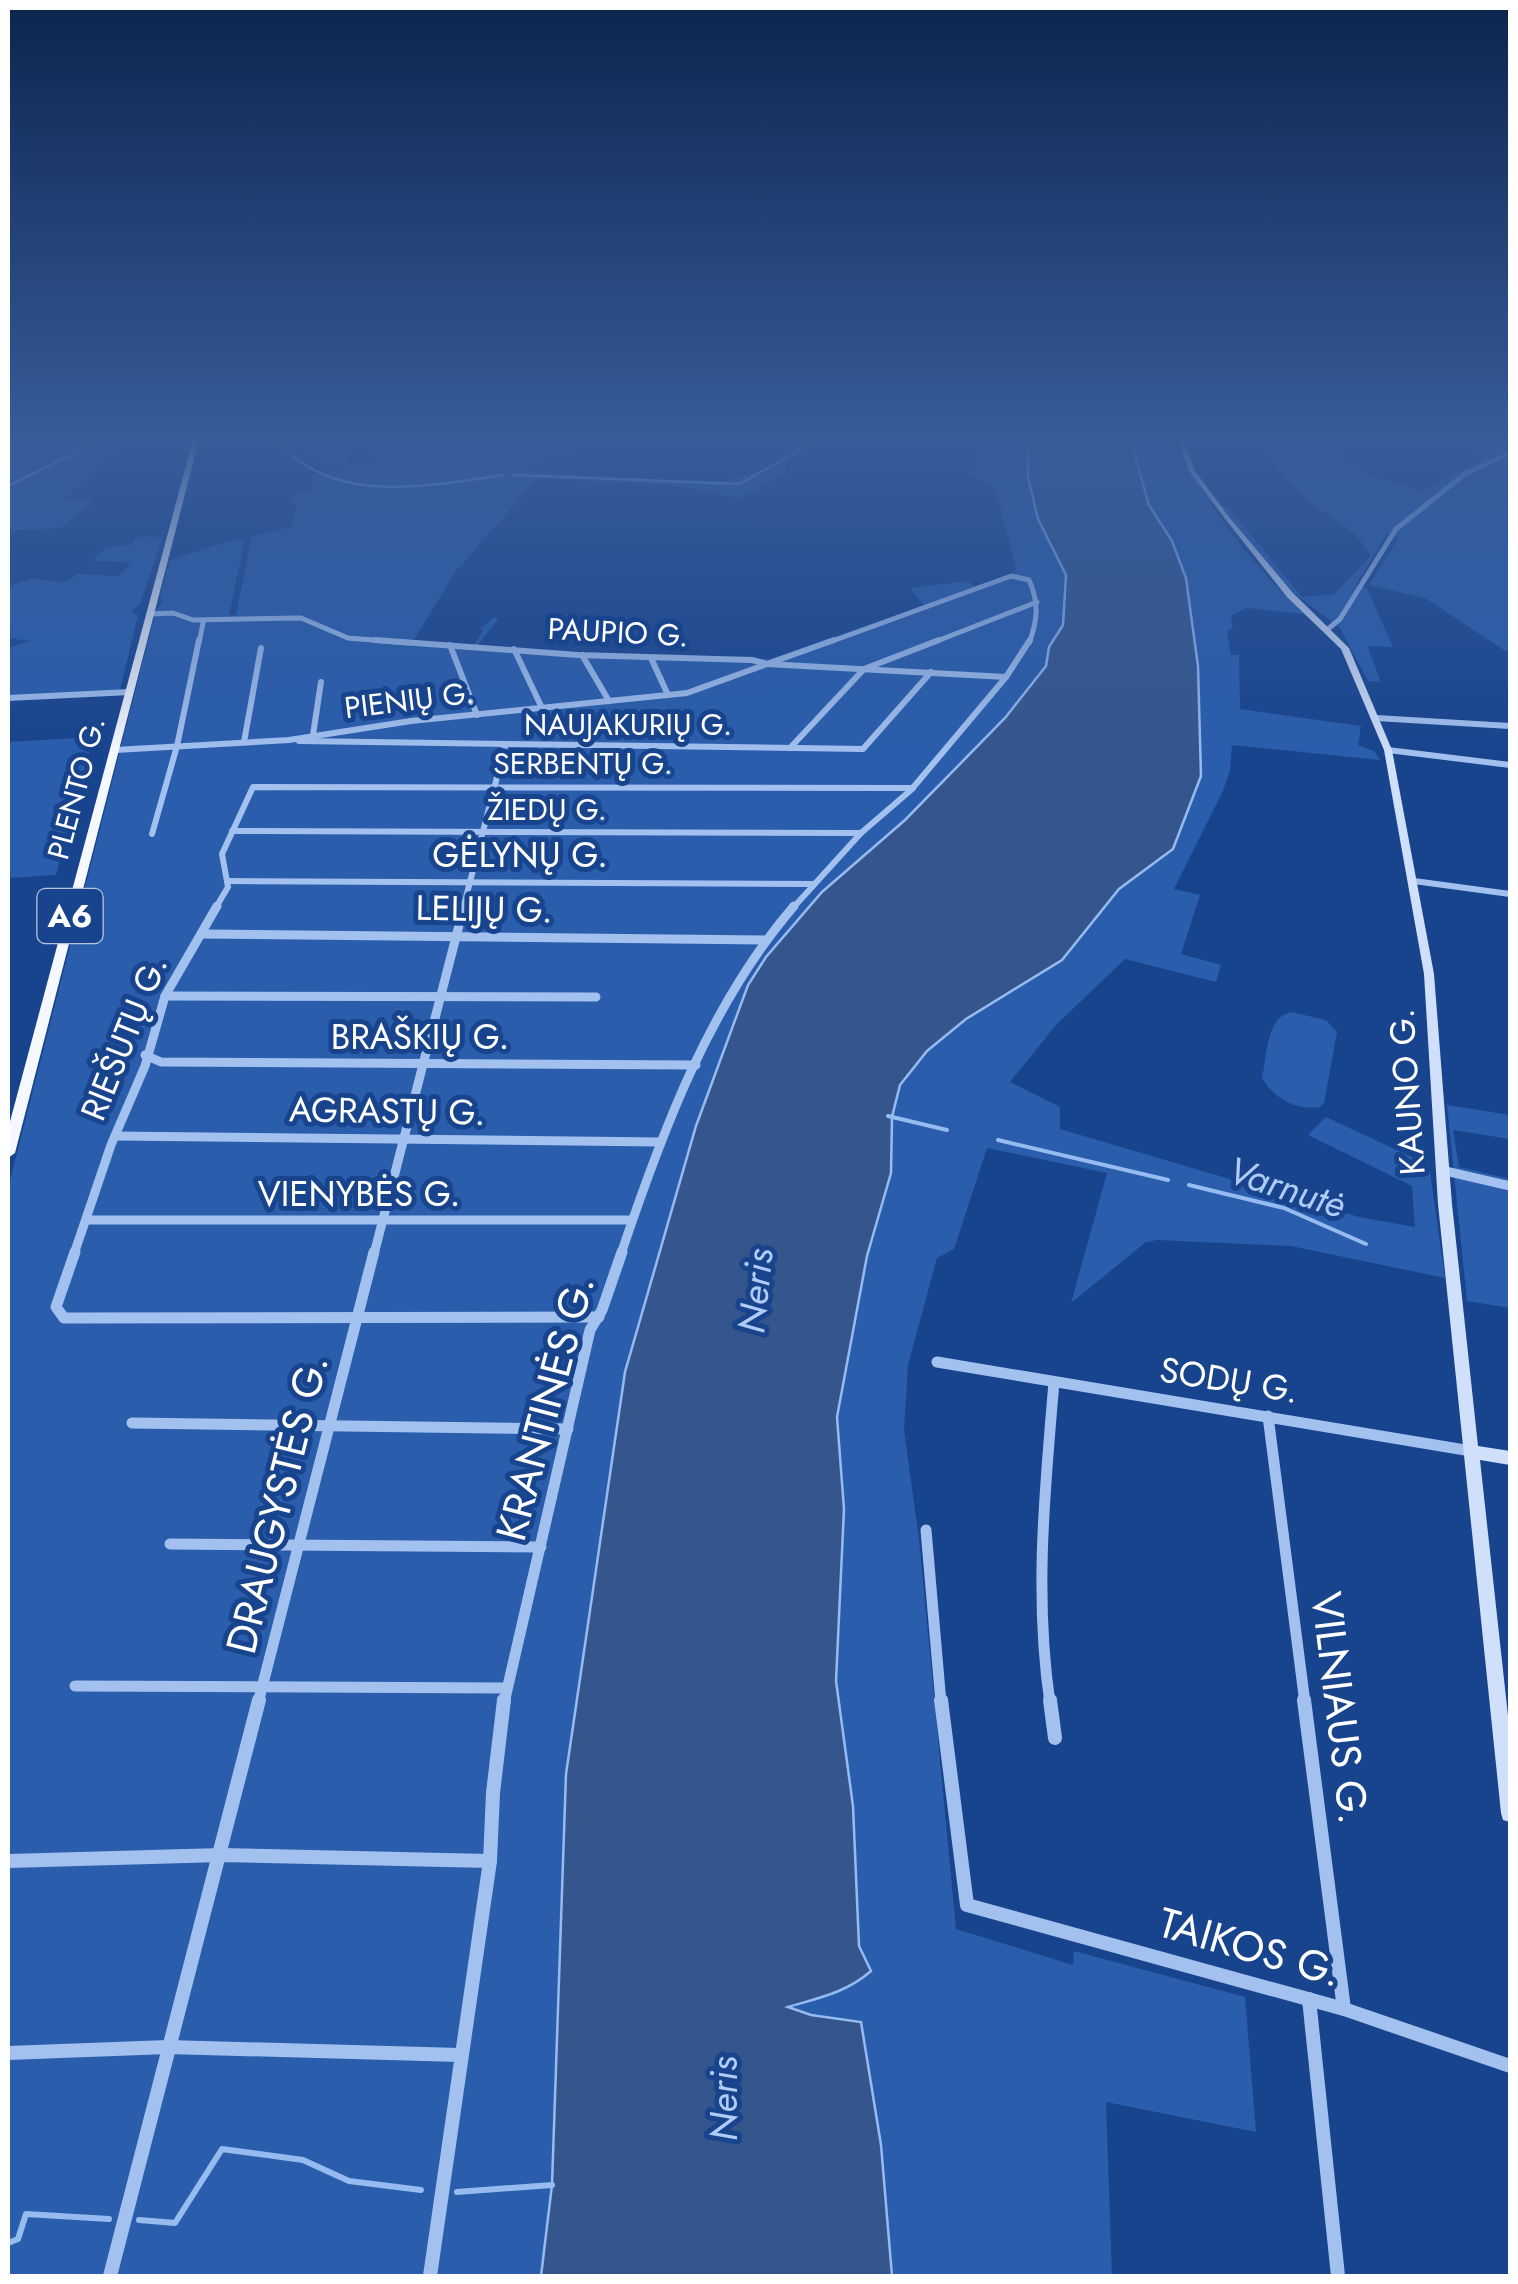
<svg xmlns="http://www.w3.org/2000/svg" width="1518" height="2284" font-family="Jost,sans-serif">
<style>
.green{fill:#2a5dac}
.water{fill:#35568c;stroke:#96bbf1;stroke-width:2.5}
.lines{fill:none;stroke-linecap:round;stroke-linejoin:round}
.stream-far2{stroke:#96bbf1;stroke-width:2.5}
.stream-far1{stroke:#96bbf1;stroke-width:4}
.stream{stroke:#96bbf1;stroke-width:6}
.minor-far4{stroke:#a3c1ef;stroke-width:5}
.minor-far3{stroke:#a3c1ef;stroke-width:6}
.minor-far2{stroke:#a3c1ef;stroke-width:9}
.minor-far1{stroke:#a3c1ef;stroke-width:11}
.minor{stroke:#a3c1ef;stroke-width:14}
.secondary{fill:#d1e0fa;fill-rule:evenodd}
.trunk{fill:#f5f8ff;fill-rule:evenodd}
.labels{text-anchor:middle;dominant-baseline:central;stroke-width:10;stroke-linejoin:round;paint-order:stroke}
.far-street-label{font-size:30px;fill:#fff;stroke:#18448d}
.shield{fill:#18448d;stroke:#bac7dd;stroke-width:2.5}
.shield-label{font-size:32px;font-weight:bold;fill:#fff}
.street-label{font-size:35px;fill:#fff;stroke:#18448d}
.water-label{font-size:38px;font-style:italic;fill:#afcbf6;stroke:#18448d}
.near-street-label{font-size:42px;fill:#fff;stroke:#18448d}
</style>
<rect width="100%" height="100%" fill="#18448d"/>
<g class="green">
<polygon points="8,436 135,436 65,498 95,500 61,528 8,531"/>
<path d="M 375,436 L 600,436 L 600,442 C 572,451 546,452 523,471 L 719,483 L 775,466 L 831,436 L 783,465 L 787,473 L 742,498 L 669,485 L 537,479 L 456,571 L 414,640 L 474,645 L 483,630 L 480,629 L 494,617 L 499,618 L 478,645 L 557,652 L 770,659 L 924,606 L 910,588 L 968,581 L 975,587 L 1012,574 L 1016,569 L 996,489 L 969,473 L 978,463 L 974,436 L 1028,436 L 1028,477 L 1038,519 L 1066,574 L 1063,625 L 1049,647 L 1046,666 L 1005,718 L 905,820 L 822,892 L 766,957 L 748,985 L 696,1126 L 625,1372 L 566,1774 L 552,2185 L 541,2276 L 8,2276 L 8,1188 L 156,610 L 162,603 L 160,595 L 170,560 L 235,539 L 245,539 L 229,615 L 236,615 L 252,536 L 292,527 L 297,504 L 291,504 L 291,494 L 310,492 L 314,475 L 346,468 L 339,462 L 310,459 L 306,454 L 347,453 L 348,468 L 373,463 Z"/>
<path d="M 1129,436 L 1175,436 C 1197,496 1257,572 1305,614 L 1246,608 L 1231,616 L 1233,627 L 1227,632 L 1231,655 L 1239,655 L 1240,709 L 1361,726 L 1358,745 L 1374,751 L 1380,760 L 1232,745 L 1230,771 L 1222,793 L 1174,889 L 1200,895 L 1181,954 L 1221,965 L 1216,982 L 1125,959 L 1056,1025 L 1010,1082 L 1060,1107 L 1060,1129 L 1359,1217 L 1415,1227 L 1412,1186 L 1308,1135 L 1326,1117 L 1429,1165 L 1445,1278 L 1291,1246 L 1157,1240 L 1146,1242 L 1071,1303 L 1107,1173 L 987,1148 L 954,1249 L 937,1258 L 908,1365 L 904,1430 L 919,1539 L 956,1929 L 1073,1965 L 1074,1951 L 1245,1997 L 1256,2132 L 1106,2102 L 1112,2276 L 892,2276 L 861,2022 L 811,2015 L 786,2007 C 817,1999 846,1993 870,1971 L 859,1946 L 853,1806 L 836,1681 L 844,1509 L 837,1417 L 867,1256 L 891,1173 L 892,1117 L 900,1084 L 927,1051 L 966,1018 L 1062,960 L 1119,889 L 1174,849 L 1201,776 L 1198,666 L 1185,578 L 1172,541 L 1149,505 Z"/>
<path d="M 1186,436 L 1318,436 L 1347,452 L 1342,457 L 1371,476 L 1422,491 L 1490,453 L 1453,443 L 1465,436 L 1510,436 L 1510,654 L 1425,598 L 1369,585 L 1399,537 L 1386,534 L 1356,585 L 1367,588 L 1393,647 L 1367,646 L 1381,682 L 1368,681 L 1340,628 L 1293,592 L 1221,506 L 1227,506 L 1302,597 L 1334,594 L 1371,556 C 1351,521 1323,516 1295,489 C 1280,475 1268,456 1255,440 L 1188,439 Z"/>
<path d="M 155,536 L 162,540 L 140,604 L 131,611 L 138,615 L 120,690 L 8,698 L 8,648 L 30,641 L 8,638 L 8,586 C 16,584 26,580 34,579 C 52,578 62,588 77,574 L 119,576 L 131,562 L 92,561 L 106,547 L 131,545 L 136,537 Z"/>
<polygon points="93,737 56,875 8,878 8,742"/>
<path d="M 1291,1012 L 1326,1020 L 1337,1032 L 1324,1103 L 1320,1107 C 1295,1111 1274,1098 1262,1078 C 1267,1056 1266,1017 1291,1012 Z"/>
<polygon points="1447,1105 1510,1115 1510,1139 1453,1130 1459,1167 1510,1179 1510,1308 1467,1301"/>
</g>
<path class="water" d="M 1028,436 L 1129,436 L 1149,505 L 1172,541 L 1186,578 L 1198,666 L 1201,776 L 1173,849 L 1119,889 L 1062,960 L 966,1019 L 927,1051 L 900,1085 L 892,1117 L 891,1173 L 867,1256 L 837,1417 L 844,1509 L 836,1681 L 853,1806 L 859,1946 L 871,1971 C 846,1993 818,1998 788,2007 L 811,2015 L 861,2022 L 881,2145 L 892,2276 L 541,2276 L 552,2185 L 566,1774 L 625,1372 L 696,1126 L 748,985 L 766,957 L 822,892 L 905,820 L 1005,718 L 1046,666 L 1049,647 L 1063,625 L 1066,575 L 1038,519 L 1028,477 Z"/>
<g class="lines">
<g class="stream-far2">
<polyline points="279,436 290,452"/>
<path d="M 292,455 C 347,504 437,484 504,475"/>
<polyline points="514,475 740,484 824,436"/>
<polyline points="8,486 111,436"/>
</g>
<g class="stream-far1">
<polyline points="888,1116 947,1130"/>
<polyline points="998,1140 1168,1180"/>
<polyline points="1189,1185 1284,1208 1366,1244"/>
</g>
<g class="stream">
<polyline points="457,2192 552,2185"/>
<polyline points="139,2220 175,2223 222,2149 303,2160 349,2181 421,2190"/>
<polyline points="8,2243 18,2239 26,2214 109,2219"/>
</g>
<g class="minor-far4">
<polyline points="150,614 173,613 193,620 301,618 348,638 409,643"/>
<polyline points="1328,629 1340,619 1396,529 1465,474 1510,453"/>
<polyline points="199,643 203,623"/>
<path d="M 827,643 L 1011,576 L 1029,580 C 1039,602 1038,620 1029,643"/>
<polyline points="932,643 1037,602"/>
</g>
<g class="minor-far3">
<polyline points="375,640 578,655 752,660 767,664"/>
<polyline points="450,645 477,715"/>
<polyline points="514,649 542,708"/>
<polyline points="582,655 609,701"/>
<polyline points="651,658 668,695"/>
<polyline points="767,664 1006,677 1030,640"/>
<polyline points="767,664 834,640"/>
<polyline points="8,698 130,692"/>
<polyline points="1376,718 1510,726"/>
<polyline points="313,735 321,682"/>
<polyline points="299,741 863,749 931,672"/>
<polyline points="244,742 261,648"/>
<polyline points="790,748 864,669 939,640"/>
<polyline points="115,750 289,740 411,721 687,693 767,664"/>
<polyline points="1388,750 1510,765"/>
<polyline points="232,831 861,833"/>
<polyline points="152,834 177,746 199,640"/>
<polyline points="228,881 813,884"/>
<polyline points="1414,881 1510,894"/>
<polyline points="215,909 228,887 222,854 253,787 913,788"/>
<polyline points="463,909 505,746"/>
<polyline points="792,909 861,833 911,790 1006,677"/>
</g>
<g class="minor-far2">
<polyline points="202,934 765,940"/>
<polyline points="165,996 596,997"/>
<polyline points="145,1055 161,1062 696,1065"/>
<polyline points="115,1136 659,1142"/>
<polyline points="1441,1170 1510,1186"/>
<polyline points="87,1220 631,1220"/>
<polyline points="74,1254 111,1145 145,1066 165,996 217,906"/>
<polyline points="374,1254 464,906"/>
<path d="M 621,1254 C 662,1132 709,1005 794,906"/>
</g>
<g class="minor-far1">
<polyline points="75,1252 56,1307 64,1318 599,1317"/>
<polyline points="937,1362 1471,1451"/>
<polyline points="1268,1416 1305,1703"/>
<polyline points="132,1423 568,1429"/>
<polyline points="926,1530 941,1703"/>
<polyline points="170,1544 541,1547"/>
<polyline points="75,1686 506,1688"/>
<polyline points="258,1703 374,1252"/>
<polyline points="504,1703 590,1330 602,1310 622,1252"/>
<path d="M 1050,1703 C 1034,1596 1045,1489 1054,1382"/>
</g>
<g class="minor">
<polyline points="941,1700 967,1905 1344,2009 1510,2066"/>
<polyline points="1050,1700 1055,1738"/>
<polyline points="1304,1700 1344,2009"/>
<polyline points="8,1861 222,1855 490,1861"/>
<polyline points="1309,1999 1338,2276"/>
<polyline points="8,2053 168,2047 460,2055"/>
<polyline points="110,2276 259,1700"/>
<polyline points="430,2276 490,1861 493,1793 504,1700"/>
</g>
<polygon class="secondary" points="1176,436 1182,436 1195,471 1230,518 1293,593 1349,648 1392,750 1434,974 1452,1204 1478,1446 1510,1451 1510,1465 1480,1460 1510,1734 1510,1822 1503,1820 1501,1813 1438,1204 1424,974 1384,750 1341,649 1287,597 1226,520 1189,471"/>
<polygon class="trunk" points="194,436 200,436 15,1153 8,1158 8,1129"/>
</g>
<linearGradient id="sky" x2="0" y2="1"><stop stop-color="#0d254e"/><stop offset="0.58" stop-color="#375c9a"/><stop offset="1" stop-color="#375c9a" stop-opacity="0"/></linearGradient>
<rect width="1518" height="756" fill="url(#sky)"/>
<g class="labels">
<g class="far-street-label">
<text transform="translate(618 632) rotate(3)">PAUPIO G.</text>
<text transform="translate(409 700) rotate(-7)">PIENIŲ G.</text>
<text x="628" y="724">NAUJAKURIŲ G.</text>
<text x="583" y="763">SERBENTŲ G.</text>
<text transform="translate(76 788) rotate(-75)">PLENTO G.</text>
<text x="547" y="809">ŽIEDŲ G.</text>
</g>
<rect class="shield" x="37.5" y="889" width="65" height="54" rx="8"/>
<g class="shield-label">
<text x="70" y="916">A6</text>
</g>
<g class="street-label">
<text x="520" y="855">GĖLYNŲ G.</text>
<text transform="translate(484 909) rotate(1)">LELIJŲ G.</text>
<text x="420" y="1037">BRAŠKIŲ G.</text>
<text transform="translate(124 1038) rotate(-68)">RIEŠUTŲ G.</text>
<text transform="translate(1407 1092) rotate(-94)">KAUNO G.</text>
<text transform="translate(387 1111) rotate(1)">AGRASTŲ G.</text>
<text x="359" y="1194">VIENYBĖS G.</text>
<text transform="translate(1229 1380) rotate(9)">SODŲ G.</text>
</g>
<g class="water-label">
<text transform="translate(1287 1187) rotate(18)">Varnutė</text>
<text transform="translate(755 1291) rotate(-84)">Neris</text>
<text transform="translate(723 2099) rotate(-90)">Neris</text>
</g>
<g class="near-street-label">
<text transform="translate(545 1408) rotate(-75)">KRANTINĖS G.</text>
<text transform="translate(277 1504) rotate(-76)">DRAUGYSTĖS G.</text>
<text transform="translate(1340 1708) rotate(83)">VILNIAUS G.</text>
<text transform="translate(1250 1947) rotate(16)">TAIKOS G.</text>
</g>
</g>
<rect width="1518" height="2284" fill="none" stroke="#ffffff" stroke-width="20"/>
</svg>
